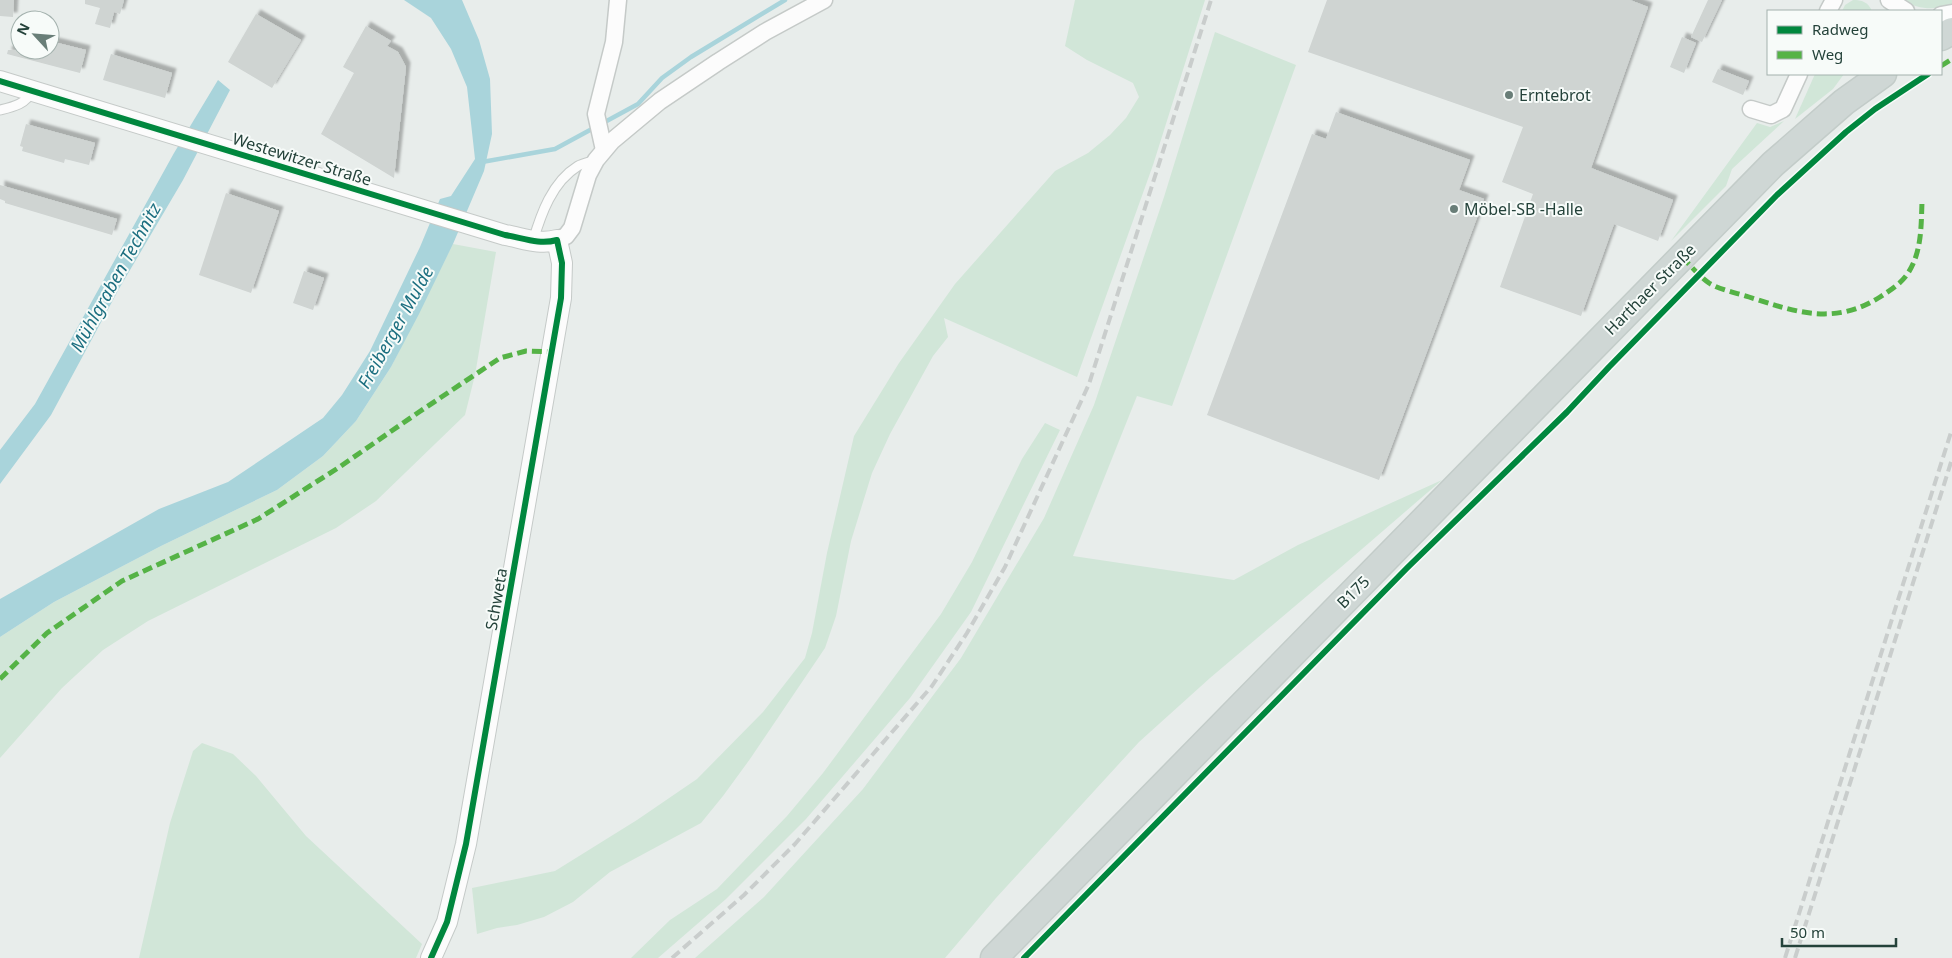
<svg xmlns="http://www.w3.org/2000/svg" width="1952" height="958" font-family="'Noto Sans',sans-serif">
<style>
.green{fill:#d1e6d8}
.water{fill:#a9d4db}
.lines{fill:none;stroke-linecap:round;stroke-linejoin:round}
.stream{stroke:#a9d4db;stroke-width:4.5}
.building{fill:#cfd4d2;filter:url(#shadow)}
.service-casing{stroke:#c5cac8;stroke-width:11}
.minor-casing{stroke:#c5cac8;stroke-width:19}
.tertiary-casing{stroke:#c5cac8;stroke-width:22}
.primary-casing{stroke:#c3ccc9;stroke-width:29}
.service{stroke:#fcfcfc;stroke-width:9}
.minor{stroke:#fcfcfc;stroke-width:16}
.tertiary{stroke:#fcfcfc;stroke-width:20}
.primary{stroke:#cfd7d5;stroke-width:26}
.rail{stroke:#c9cdcc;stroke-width:4;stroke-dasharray:10 5;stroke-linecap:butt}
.quiet{stroke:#55b346;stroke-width:5;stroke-dasharray:10 5;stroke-linecap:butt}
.cycleway-casing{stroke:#f7fbf9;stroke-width:9}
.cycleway{stroke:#00873e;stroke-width:6}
.poi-dot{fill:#697e78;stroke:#f7fbf9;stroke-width:2}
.labels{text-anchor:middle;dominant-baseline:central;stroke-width:4;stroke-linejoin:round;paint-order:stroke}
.poi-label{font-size:16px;fill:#24423a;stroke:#f7fbf9;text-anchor:start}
.street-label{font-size:16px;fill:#24423a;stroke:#f7fbf9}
.water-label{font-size:18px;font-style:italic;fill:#1c6f80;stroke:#f7fbf9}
</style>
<defs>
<filter id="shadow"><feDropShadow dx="4.5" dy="-4.5" stdDeviation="1" flood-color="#0004"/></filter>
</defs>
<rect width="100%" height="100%" fill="#e8edeb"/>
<g class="green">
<polygon points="1075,0 1205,0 1153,165 1077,377 944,318 948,337 933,356 890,434 872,473 851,541 836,616 825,648 750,759 723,796 701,823 610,872 573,902 544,917 517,925 497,928 477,934 472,888 555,871 637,820 697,779 763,712 805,658 812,633 827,553 854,436 899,363 955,284 1055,171 1088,153 1110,135 1126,118 1139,97 1133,83 1087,60 1065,46"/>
<path d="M 1853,0 C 1862,0 1868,2 1872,11 L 1842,11 L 1845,5 Z"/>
<path d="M 1902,0 L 1952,0 L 1952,5 C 1934,10 1919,10 1902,0 Z"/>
<polygon points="1215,32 1296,65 1172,406 1137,396 1073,556 1234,580 1298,545 1442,480 1340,568 1210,678 1139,742 996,898 945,958 695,958 764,897 863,789 961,658 1044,518 1094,405 1164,197"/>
<polygon points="1815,74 1844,74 1833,89 1795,119"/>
<polygon points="1784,121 1732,169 1726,186 1671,241 1757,123 1770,127"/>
<polygon points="453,244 496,252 475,375 465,415 376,501 336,528 148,621 103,650 62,688 0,758 0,637 54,602 161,546 277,490 323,456 356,421 391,367"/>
<polygon points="1045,423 1060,430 971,612 910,698 806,819 726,899 658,958 631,958 670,920 717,889 787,816 823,773 941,614 972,562 1022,459"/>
<polygon points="202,743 233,754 256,776 306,836 422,944 416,958 139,958 170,823 193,751"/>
</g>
<g class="water">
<polygon points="404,0 462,0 479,40 490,79 492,134 484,171 453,244 419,314 391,367 356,421 323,456 277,490 161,546 54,602 0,637 0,599 159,509 228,482 323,418 342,395 370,351 420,247 440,199 451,196 475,159 467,87 451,49 431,18"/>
<polygon points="218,80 230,90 183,180 120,287 51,415 0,484 0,450 35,404 174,153"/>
</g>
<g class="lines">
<polyline class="stream" points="482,162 555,149 638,104 662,78 691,57 785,0"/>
</g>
<g class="building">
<polygon points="0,0 14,0 13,17 0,16"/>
<polygon points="85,0 124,0 120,14 114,12 110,28 95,24 100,8 85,4"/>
<polygon points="1327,0 1630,0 1648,7 1591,168 1673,200 1658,241 1614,224 1581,316 1500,287 1533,194 1502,182 1523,127 1308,52"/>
<polygon points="1708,0 1722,0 1702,42 1691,37"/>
<polygon points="256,14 301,40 272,88 228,62"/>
<polygon points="366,26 391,41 387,46 398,52 406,67 394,178 321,134 354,73 343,67"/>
<polygon points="1682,37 1696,43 1684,73 1670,67"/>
<polygon points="50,41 86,50 80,73 7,54 8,50 50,50"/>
<polygon points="111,54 172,73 165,98 103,80"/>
<polygon points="1718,69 1749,81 1743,95 1712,82"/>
<polygon points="1336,112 1470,160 1459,190 1484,199 1379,480 1207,415 1312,134 1326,139"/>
<polygon points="26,124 95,143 89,165 65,159 64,163 22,151 23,147 20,146"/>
<polygon points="0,185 117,219 112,235 5,203 5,201 0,199"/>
<polygon points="226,193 279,211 251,293 199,275"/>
<polygon points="304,271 324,278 313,310 293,303"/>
</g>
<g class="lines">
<defs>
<g id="service">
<path d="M 0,110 C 13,107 27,104 32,90"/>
<path d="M 533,241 C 541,214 552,182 578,166 C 583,163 590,162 596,160"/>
</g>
<g id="minor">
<polyline points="1889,0 1906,11"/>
<polyline points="1828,11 1834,0"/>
<polyline points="1941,15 1952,13"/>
<polyline points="1751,109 1771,115 1783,109 1799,74"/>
<polyline points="604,150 596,114 614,42 618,0"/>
<polyline points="557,240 566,236 572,228 588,175 596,160 612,141 660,101 718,62 765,32 824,0"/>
</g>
<path id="tertiary" d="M 0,81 L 505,235 C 523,238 539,245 557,240 L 562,263 L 561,298 L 466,844 L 447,922 L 431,958"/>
<g id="primary">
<polyline points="1941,37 1952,31"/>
<polyline points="994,958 1773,164 1844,102 1883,74"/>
</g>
</defs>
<use href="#service" class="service-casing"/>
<use href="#minor" class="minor-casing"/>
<use href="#tertiary" class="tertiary-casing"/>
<use href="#primary" class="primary-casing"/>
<use href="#service" class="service"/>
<use href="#minor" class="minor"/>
<use href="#tertiary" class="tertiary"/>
<use href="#primary" class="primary"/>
<g class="rail">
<polyline points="672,958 744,895 795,844 932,686 967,633 1005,567 1089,384 1211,0"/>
<polyline points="1785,958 1952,429"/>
<polyline points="1795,958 1952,459"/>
</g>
<g class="quiet">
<polyline points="1941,66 1952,59"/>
<path d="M 1682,257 C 1691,266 1699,276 1709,283 C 1720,290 1737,293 1749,297 C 1796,312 1834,326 1880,297 C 1889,291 1899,285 1906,276 C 1922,254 1921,227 1922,202"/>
<polyline points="0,679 47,633 122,581 258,519 338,468 419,412 500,358 526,351 553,352"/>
</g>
<defs>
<g id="cycleway">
<path d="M 0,81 L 505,235 C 523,238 539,245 557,240 L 562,263 L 561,298 L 466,844 L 447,922 L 431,958"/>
<polyline points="1024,958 1407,568 1567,412 1609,367 1777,195 1846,132 1875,109 1928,74"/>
</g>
</defs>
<use href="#cycleway" class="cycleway-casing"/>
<use href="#cycleway" class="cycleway"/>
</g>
<g class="poi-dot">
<circle cx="1509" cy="95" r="5"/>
<circle cx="1454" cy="209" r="5"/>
</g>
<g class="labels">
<g class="poi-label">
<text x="1519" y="95">Erntebrot</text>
<text x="1464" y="209">Möbel-SB -Halle</text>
</g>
<g class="street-label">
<text transform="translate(302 159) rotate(17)">Westewitzer Straße</text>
<text transform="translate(1650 289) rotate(-45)">Harthaer Straße</text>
<text transform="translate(1353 592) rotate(-45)">B175</text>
<text transform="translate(496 599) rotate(-80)">Schweta</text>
</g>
<g class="water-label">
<text transform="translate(115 277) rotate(-61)">Mühlgraben Technitz</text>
<text transform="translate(395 327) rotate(-61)">Freiberger Mulde</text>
</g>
</g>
<rect x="1767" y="10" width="175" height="65" fill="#f7fbf9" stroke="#a3b1ad"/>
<rect x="1777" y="26" width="25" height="8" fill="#00873e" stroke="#a3b1ad"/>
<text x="1812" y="35" font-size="15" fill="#24423a">Radweg</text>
<rect x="1777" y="51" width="25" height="8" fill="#55b346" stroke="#a3b1ad"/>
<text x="1812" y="60" font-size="15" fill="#24423a">Weg</text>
<g transform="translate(35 35) rotate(296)"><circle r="24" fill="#f7fbf9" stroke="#a3b1ad"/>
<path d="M0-4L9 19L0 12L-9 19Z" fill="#697e78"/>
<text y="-8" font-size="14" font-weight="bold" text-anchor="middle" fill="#24423a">N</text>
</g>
<path d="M1782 938v8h114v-8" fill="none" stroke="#24423a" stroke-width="2.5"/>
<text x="1790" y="938" font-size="15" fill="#24423a" stroke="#f7fbf9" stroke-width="4" paint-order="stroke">50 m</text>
</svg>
